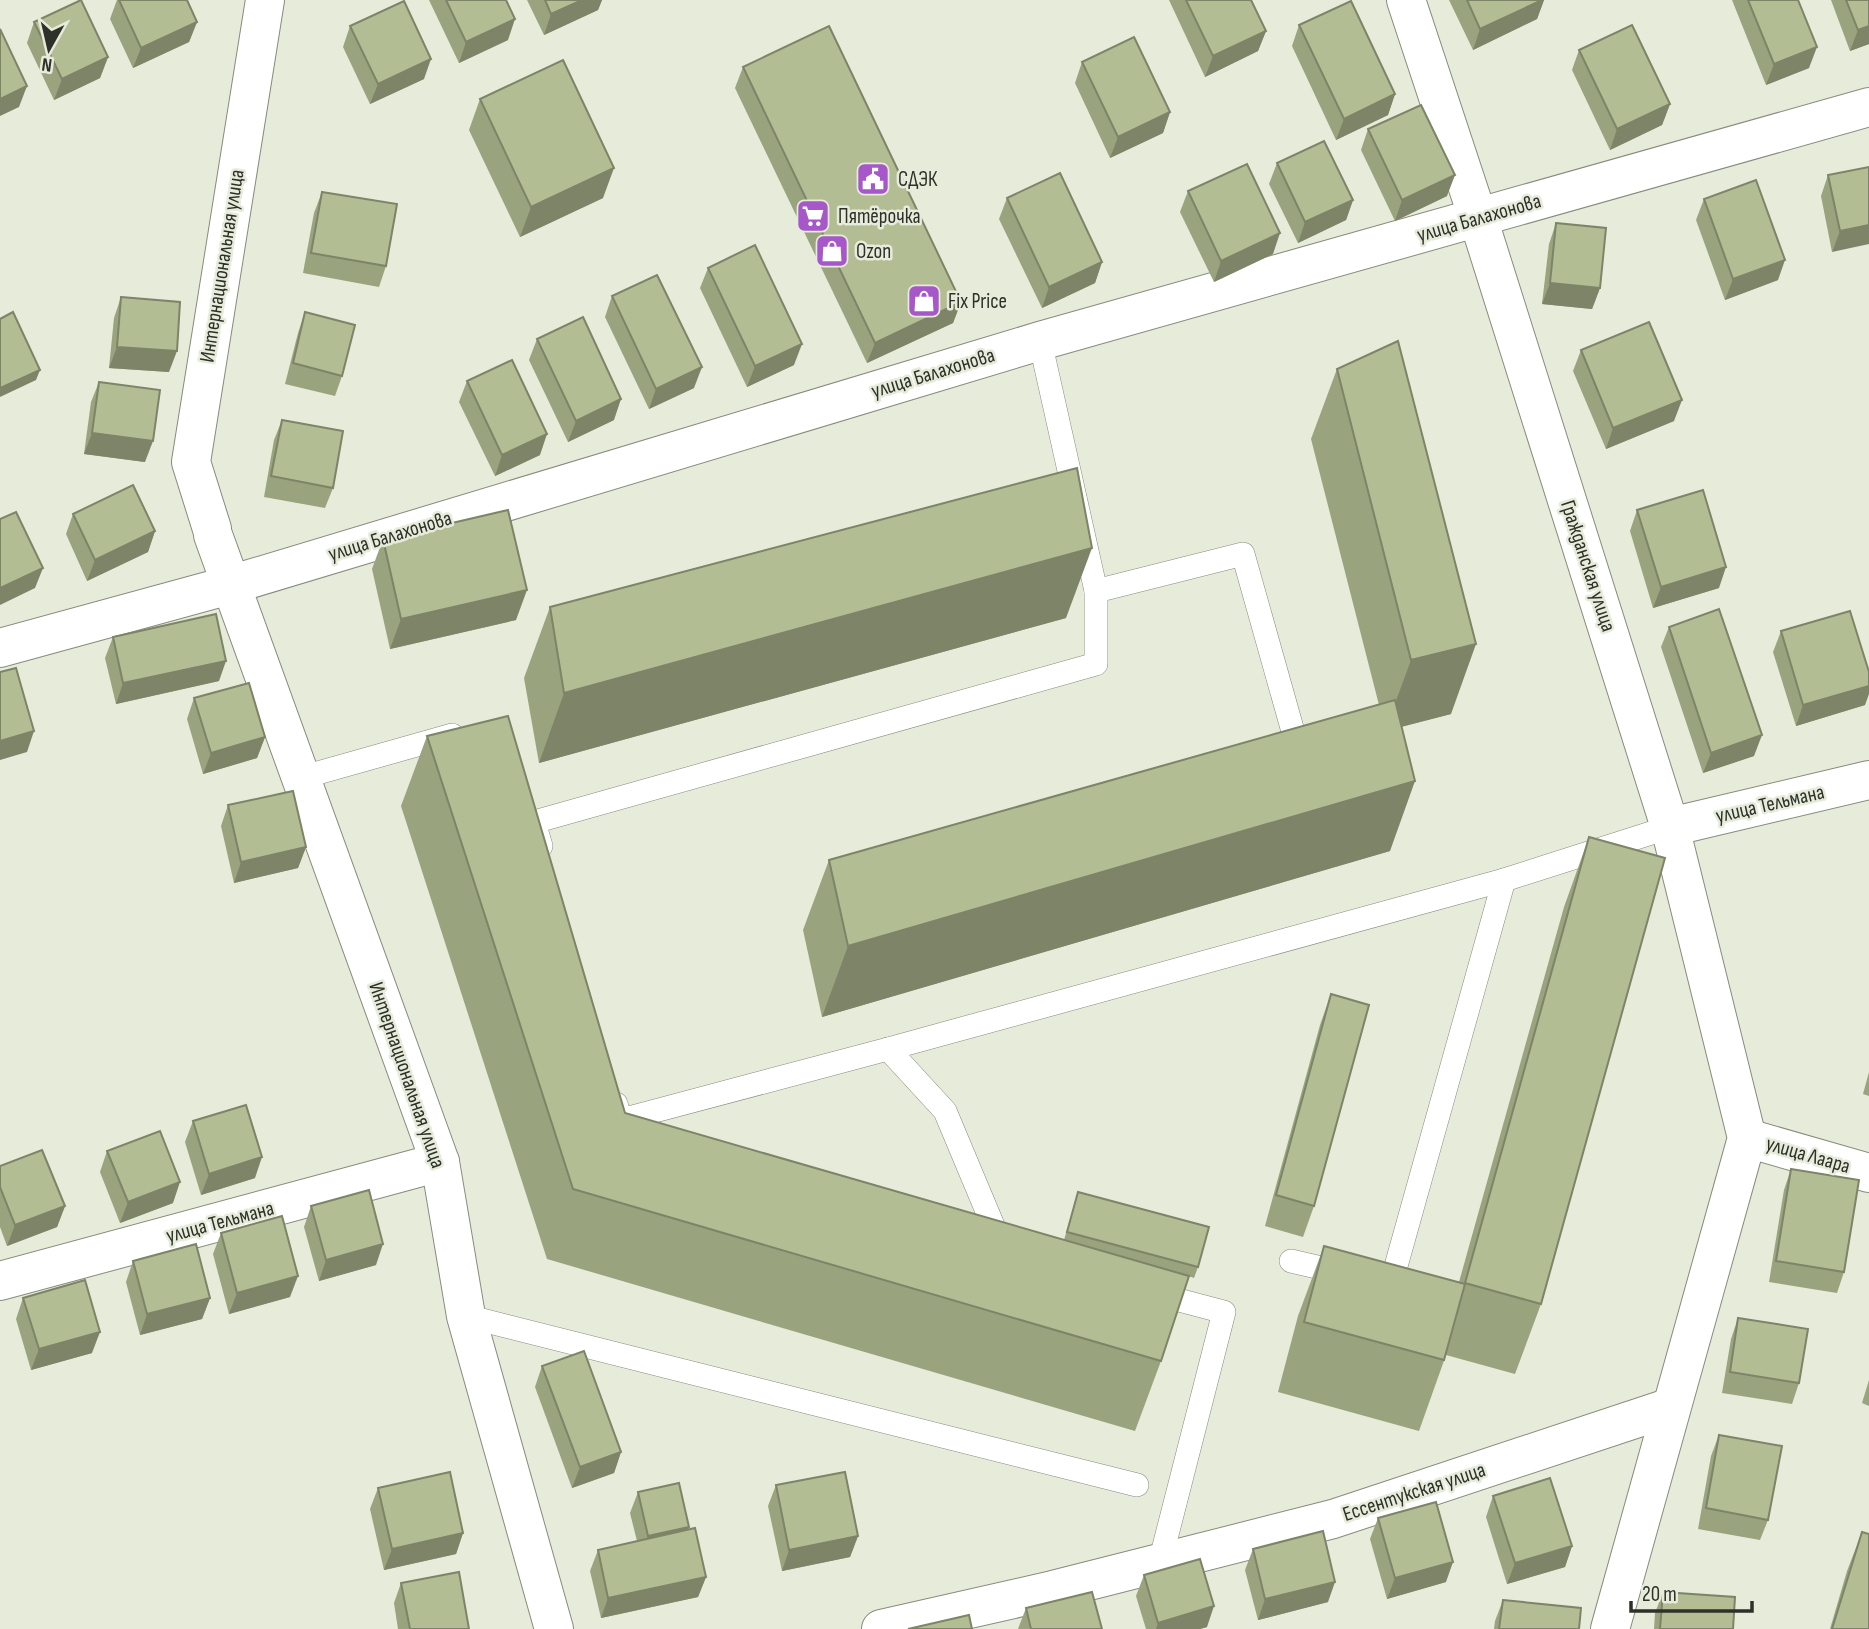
<svg xmlns="http://www.w3.org/2000/svg" width="1869" height="1629" font-family="'Sofia Sans Condensed',sans-serif">
<style>
.lines{fill:none;stroke-linecap:round;stroke-linejoin:round}
.lane-casing{stroke:#878b7c;stroke-width:24}
.street-casing{stroke:#878b7c;stroke-width:40}
.secondary-casing{stroke:#878b7c;stroke-width:40}
.lane{stroke:#fff;stroke-width:23}
.street{stroke:#fff;stroke-width:38}
.secondary{stroke:#fff;stroke-width:38}
.wall{fill:#99a37e}
.shaded-wall{fill:#7d8467}
.building{fill:#b2bd93;stroke:#7d8467;stroke-width:2}
.labels{text-anchor:middle;dominant-baseline:central;stroke-width:5;stroke-linejoin:round;paint-order:stroke}
.poi-label{font-size:21px;fill:#2e302a;stroke:#e6ebda;text-anchor:start}
.street-label{font-size:21px;fill:#2e302a;stroke:#e6ebda}
</style>
<rect width="100%" height="100%" fill="#e6ebda"/>
<g class="lines">
<defs>
<g id="lane">
<polyline points="1040,341 1096,591 1243,554 1292,728"/>
<polyline points="300,778 452,735"/>
<polyline points="541,846 534,822 1096,664 1096,591"/>
<polyline points="888,1049 945,1111 1002,1247"/>
<polyline points="616,1104 621,1120 888,1049 1504,880"/>
<polyline points="1291,1261 1347,1274"/>
<polyline points="1381,1282 1391,1284 1504,880 1670,827"/>
<polyline points="1152,1293 1224,1312 1160,1562"/>
<polyline points="466,1316 1137,1485"/>
</g>
<g id="street">
<polyline points="212,529 191,462 265,0"/>
<polyline points="213,535 440,1162 466,1316 554,1629"/>
<polyline points="1670,827 1869,780"/>
<polyline points="0,1281 440,1162"/>
<polyline points="881,1629 1053,1590 1333,1519 1671,1407"/>
</g>
<g id="secondary">
<polyline points="1406,0 1478,218 1670,827 1747,1138 1610,1629"/>
<polyline points="0,648 230,585 1040,341 1869,107"/>
<polyline points="1747,1138 1869,1173"/>
</g>
</defs>
<use href="#lane" class="lane-casing"/>
<use href="#street" class="street-casing"/>
<use href="#secondary" class="secondary-casing"/>
<use href="#lane" class="lane"/>
<use href="#street" class="street"/>
<use href="#secondary" class="secondary"/>
</g>
<g class="wall">
<polygon points="117,0 187,0 197,22 189,42 133,68 110,19"/>
<polygon points="429,0 506,0 508,40 459,63"/>
<polygon points="527,0 602,0 598,10 544,35"/>
<polygon points="1169,0 1251,0 1266,31 1258,51 1205,77"/>
<polygon points="1449,0 1544,0 1537,19 1473,50"/>
<polygon points="1732,0 1798,0 1809,68 1766,85"/>
<polygon points="1831,0 1869,0 1869,44 1850,51"/>
<polygon points="34,22 108,57 100,78 54,100 27,43"/>
<polygon points="1299,25 1395,94 1388,115 1336,140 1292,46"/>
<polygon points="350,26 424,79 370,104 343,47"/>
<polygon points="1579,50 1670,104 1662,125 1610,150 1572,70"/>
<polygon points="1082,62 1170,112 1163,133 1110,158 1075,83"/>
<polygon points="743,67 961,302 953,323 867,363 735,88"/>
<polygon points="480,99 603,198 520,237 469,130"/>
<polygon points="1368,129 1447,196 1395,221 1361,150"/>
<polygon points="1277,163 1353,200 1346,220 1298,243 1269,184"/>
<polygon points="1869,167 1832,252 1821,196 1828,175"/>
<polygon points="1188,191 1273,254 1214,282 1180,212"/>
<polygon points="322,192 386,266 379,287 303,273 314,213"/>
<polygon points="1007,198 1102,262 1095,283 1042,308 999,219"/>
<polygon points="1704,199 1778,280 1725,300 1696,220"/>
<polygon points="1556,223 1600,288 1592,309 1542,304 1549,244"/>
<polygon points="708,268 794,365 747,387 700,288"/>
<polygon points="612,296 694,388 649,409 605,317"/>
<polygon points="121,297 169,372 109,368 114,318"/>
<polygon points="305,312 342,376 335,396 285,384 298,333"/>
<polygon points="537,339 614,420 568,442 529,360"/>
<polygon points="1581,350 1674,421 1606,449 1573,371"/>
<polygon points="1337,369 1451,714 1401,727 1390,851 822,1017 803,930 829,860 1379,705 1311,439"/>
<polygon points="467,381 540,455 495,476 459,402"/>
<polygon points="99,382 145,462 84,454 91,402"/>
<polygon points="282,420 333,488 325,508 264,497 274,440"/>
<polygon points="1637,510 1719,588 1653,608 1630,531"/>
<polygon points="73,514 155,531 148,552 87,581 66,534"/>
<polygon points="383,539 516,620 390,649 372,569"/>
<polygon points="550,607 1066,618 539,763 524,678"/>
<polygon points="1669,627 1754,756 1703,773 1661,647"/>
<polygon points="1781,631 1865,705 1796,726 1773,652"/>
<polygon points="113,637 219,681 116,704 105,658"/>
<polygon points="194,698 265,737 257,758 203,774 187,719"/>
<polygon points="427,736 625,1113 1064,1240 1078,1192 1198,1267 1194,1278 1188,1276 1161,1361 1135,1431 547,1259 401,806"/>
<polygon points="228,805 306,847 298,868 234,883 221,826"/>
<polygon points="1589,837 1541,1304 1515,1374 1446,1355 1419,1431 1278,1392 1298,1316 1324,1246 1459,1282 1564,907"/>
<polygon points="1331,994 1314,1206 1303,1237 1265,1226 1320,1025"/>
<polygon points="1869,1072 1869,1096 1863,1094"/>
<polygon points="193,1121 255,1178 201,1195 185,1142"/>
<polygon points="107,1151 173,1203 120,1223 100,1172"/>
<polygon points="0,1166 65,1206 57,1227 7,1246 0,1227"/>
<polygon points="1791,1169 1844,1272 1837,1293 1769,1282 1784,1190"/>
<polygon points="311,1206 376,1265 319,1281 304,1227"/>
<polygon points="221,1233 290,1297 229,1314 213,1254"/>
<polygon points="133,1261 210,1298 202,1319 140,1335 126,1282"/>
<polygon points="23,1298 92,1353 31,1370 16,1319"/>
<polygon points="1738,1318 1799,1383 1792,1404 1722,1393 1731,1339"/>
<polygon points="542,1366 621,1452 614,1473 572,1488 535,1387"/>
<polygon points="1869,1380 1869,1406 1862,1403"/>
<polygon points="1719,1435 1768,1520 1760,1540 1698,1529 1711,1456"/>
<polygon points="776,1485 858,1536 850,1557 782,1571 768,1506"/>
<polygon points="378,1488 463,1533 456,1554 384,1570 370,1509"/>
<polygon points="638,1492 689,1527 688,1530 706,1577 698,1597 601,1618 590,1571 598,1550 637,1541 630,1513"/>
<polygon points="1493,1496 1572,1546 1565,1567 1507,1584 1486,1517"/>
<polygon points="1378,1518 1446,1582 1387,1599 1370,1539"/>
<polygon points="1862,1532 1869,1629 1830,1629 1847,1571"/>
<polygon points="1253,1549 1328,1602 1258,1620 1245,1570"/>
<polygon points="1144,1575 1207,1627 1200,1629 1146,1629 1136,1596"/>
<polygon points="401,1583 469,1629 398,1629 394,1603"/>
<polygon points="1663,1592 1733,1629 1654,1629 1655,1613"/>
<polygon points="1503,1600 1579,1629 1494,1629 1495,1621"/>
<polygon points="1026,1608 1102,1629 1018,1629"/>
</g>
<g class="shaded-wall">
<polygon points="582,0 602,0 598,10 544,35 551,14"/>
<polygon points="1542,0 1544,0 1537,19 1473,50 1480,29"/>
<polygon points="515,19 508,40 459,63 466,42"/>
<polygon points="197,22 189,42 133,68 141,48"/>
<polygon points="1869,26 1869,44 1850,51 1858,30"/>
<polygon points="1266,31 1258,51 1205,77 1213,56"/>
<polygon points="1817,47 1809,68 1766,85 1774,64"/>
<polygon points="108,57 100,78 54,100 62,79"/>
<polygon points="431,59 424,79 370,104 378,84"/>
<polygon points="27,86 19,107 0,116 0,99"/>
<polygon points="1395,94 1388,115 1336,140 1344,119"/>
<polygon points="1670,104 1662,125 1610,150 1617,129"/>
<polygon points="1170,112 1163,133 1110,158 1118,137"/>
<polygon points="614,168 603,198 520,237 531,207"/>
<polygon points="1455,175 1447,196 1395,221 1402,200"/>
<polygon points="1353,200 1346,220 1298,243 1305,222"/>
<polygon points="1869,225 1869,244 1832,252 1840,231"/>
<polygon points="1280,233 1273,254 1214,282 1221,261"/>
<polygon points="1785,260 1778,280 1725,300 1733,279"/>
<polygon points="1102,262 1095,283 1042,308 1049,287"/>
<polygon points="1550,283 1600,288 1592,309 1542,304"/>
<polygon points="961,302 953,323 867,363 875,343"/>
<polygon points="802,344 794,365 747,387 755,366"/>
<polygon points="117,347 177,351 169,372 109,368"/>
<polygon points="702,367 694,388 649,409 656,389"/>
<polygon points="40,370 36,380 0,397 0,388"/>
<polygon points="621,399 614,420 568,442 576,421"/>
<polygon points="1682,400 1674,421 1606,449 1613,428"/>
<polygon points="92,433 153,441 145,462 84,454"/>
<polygon points="547,434 540,455 495,476 502,455"/>
<polygon points="155,531 148,552 87,581 95,560"/>
<polygon points="1092,548 1066,618 539,763 564,693"/>
<polygon points="1726,567 1719,588 1653,608 1661,587"/>
<polygon points="43,568 35,588 0,605 0,588"/>
<polygon points="527,590 516,620 390,649 401,619"/>
<polygon points="1476,644 1451,714 1385,731 1411,660"/>
<polygon points="226,661 219,681 116,704 123,683"/>
<polygon points="1869,686 1869,694 1865,705 1796,726 1803,705"/>
<polygon points="34,731 27,752 0,760 0,741"/>
<polygon points="1762,735 1754,756 1703,773 1711,753"/>
<polygon points="265,737 257,758 203,774 211,753"/>
<polygon points="1415,781 1390,851 822,1017 848,946"/>
<polygon points="306,847 298,868 234,883 241,862"/>
<polygon points="262,1157 255,1178 201,1195 209,1174"/>
<polygon points="180,1182 173,1203 120,1223 128,1202"/>
<polygon points="65,1206 57,1227 7,1246 15,1225"/>
<polygon points="383,1244 376,1265 319,1281 326,1260"/>
<polygon points="298,1276 290,1297 229,1314 237,1293"/>
<polygon points="210,1298 202,1319 140,1335 147,1314"/>
<polygon points="100,1332 92,1353 31,1370 39,1349"/>
<polygon points="621,1452 614,1473 572,1488 580,1467"/>
<polygon points="689,1527 681,1548 640,1557 648,1536"/>
<polygon points="463,1533 456,1554 384,1570 392,1549"/>
<polygon points="858,1536 850,1557 782,1571 789,1550"/>
<polygon points="1572,1546 1565,1567 1507,1584 1515,1563"/>
<polygon points="1453,1562 1446,1582 1387,1599 1395,1578"/>
<polygon points="706,1577 698,1597 601,1618 608,1598"/>
<polygon points="1335,1582 1328,1602 1258,1620 1265,1599"/>
<polygon points="1214,1606 1207,1627 1200,1629 1156,1629 1158,1623"/>
</g>
<g class="building">
<polygon points="81,0 108,57 62,79 34,22"/>
<polygon points="119,0 187,0 197,22 141,48"/>
<polygon points="446,0 506,0 515,19 466,42"/>
<polygon points="545,0 582,0 551,14"/>
<polygon points="1186,0 1251,0 1266,31 1213,56"/>
<polygon points="1467,0 1542,0 1480,29"/>
<polygon points="1748,0 1798,0 1817,47 1774,64"/>
<polygon points="1846,0 1869,0 1869,26 1858,30"/>
<polygon points="404,1 431,59 378,84 350,26"/>
<polygon points="1351,1 1395,94 1344,119 1299,25"/>
<polygon points="1632,25 1670,104 1617,129 1579,50"/>
<polygon points="829,26 961,302 875,343 743,67"/>
<polygon points="0,29 27,86 0,99"/>
<polygon points="1134,37 1170,112 1118,137 1082,62"/>
<polygon points="563,60 614,168 531,207 480,99"/>
<polygon points="1421,105 1455,175 1402,200 1368,129"/>
<polygon points="1324,141 1353,200 1305,222 1277,163"/>
<polygon points="1247,164 1280,233 1221,261 1188,191"/>
<polygon points="1869,167 1869,225 1840,231 1828,175"/>
<polygon points="1060,173 1102,262 1049,287 1007,198"/>
<polygon points="1756,180 1785,260 1733,279 1704,199"/>
<polygon points="322,192 397,204 386,266 311,253"/>
<polygon points="1556,223 1606,228 1600,288 1550,283"/>
<polygon points="755,245 802,344 755,366 708,268"/>
<polygon points="657,275 702,367 656,389 612,296"/>
<polygon points="121,297 180,302 177,351 117,347"/>
<polygon points="13,312 40,370 0,388 0,319"/>
<polygon points="305,312 355,325 342,376 293,363"/>
<polygon points="583,317 621,399 576,421 537,339"/>
<polygon points="1649,322 1682,400 1613,428 1581,350"/>
<polygon points="1398,341 1476,644 1411,660 1337,369"/>
<polygon points="512,360 547,434 502,455 467,381"/>
<polygon points="99,382 160,390 153,441 92,433"/>
<polygon points="282,420 343,431 333,488 271,476"/>
<polygon points="1077,468 1092,548 564,693 550,607"/>
<polygon points="133,485 155,531 95,560 73,514"/>
<polygon points="1703,490 1726,567 1661,587 1637,510"/>
<polygon points="508,510 527,590 401,619 383,539"/>
<polygon points="16,512 43,568 0,588 0,519"/>
<polygon points="1719,609 1762,735 1711,753 1669,627"/>
<polygon points="1850,611 1869,672 1869,686 1803,705 1781,631"/>
<polygon points="216,614 226,661 123,683 113,637"/>
<polygon points="16,668 34,731 0,741 0,672"/>
<polygon points="249,683 265,737 211,753 194,698"/>
<polygon points="1395,700 1415,781 848,946 829,860"/>
<polygon points="508,716 625,1113 1189,1276 1161,1361 573,1189 427,736"/>
<polygon points="293,791 306,847 241,862 228,805"/>
<polygon points="1589,837 1665,858 1541,1304 1465,1283"/>
<polygon points="1331,994 1369,1005 1314,1206 1276,1195"/>
<polygon points="246,1105 262,1157 209,1174 193,1121"/>
<polygon points="160,1131 180,1182 128,1202 107,1151"/>
<polygon points="42,1150 65,1206 15,1225 0,1187 0,1166"/>
<polygon points="1791,1169 1859,1180 1844,1272 1776,1261"/>
<polygon points="369,1190 383,1244 326,1260 311,1206"/>
<polygon points="1078,1192 1209,1227 1198,1267 1067,1232"/>
<polygon points="282,1216 298,1276 237,1293 221,1233"/>
<polygon points="196,1244 210,1298 147,1314 133,1261"/>
<polygon points="1324,1246 1465,1284 1444,1360 1304,1322"/>
<polygon points="85,1280 100,1332 39,1349 23,1298"/>
<polygon points="1738,1318 1808,1329 1799,1383 1730,1372"/>
<polygon points="584,1351 621,1452 580,1467 542,1366"/>
<polygon points="1719,1435 1782,1446 1768,1520 1706,1508"/>
<polygon points="450,1472 463,1533 392,1549 378,1488"/>
<polygon points="845,1472 858,1536 789,1550 776,1485"/>
<polygon points="1550,1478 1572,1546 1515,1563 1493,1496"/>
<polygon points="679,1483 689,1527 648,1536 638,1492"/>
<polygon points="1436,1502 1453,1562 1395,1578 1378,1518"/>
<polygon points="695,1528 706,1577 608,1598 598,1550"/>
<polygon points="1323,1531 1335,1582 1265,1599 1253,1549"/>
<polygon points="1862,1532 1869,1534 1869,1629 1832,1629"/>
<polygon points="1200,1559 1214,1606 1158,1623 1144,1575"/>
<polygon points="459,1572 469,1629 410,1629 401,1583"/>
<polygon points="1092,1592 1102,1629 1031,1629 1026,1608"/>
<polygon points="1663,1592 1735,1597 1733,1629 1660,1629"/>
<polygon points="1503,1600 1581,1608 1579,1629 1499,1629"/>
<polygon points="969,1615 972,1629 908,1629"/>
</g>
<defs>
<symbol id="civic-square" viewBox="-11 -11 22 22"><rect x="-9" y="-9" width="18" height="18" rx="4" fill="#a657c8" stroke="#e6ebda"/><path d="M-.6-6.5H3V-4.5H.6V-3L4-1V1h2V6H-6V1h2V-1L-.6-3ZM-1.2 2.5V6h2.4V2.5Z" fill="#fff"/></symbol>
<symbol id="supermarket-square" viewBox="-11 -11 22 22"><rect x="-9" y="-9" width="18" height="18" rx="4" fill="#a657c8" stroke="#e6ebda"/><path d="M-6-5.5h2.5l.6 2H6L4.5 2H-2.5L-4.4-4H-6ZM-1.5 3.2a1.3 1.3 0 1 0 .1 0ZM3 3.2a1.3 1.3 0 1 0 .1 0Z" fill="#fff"/></symbol>
<symbol id="shop-square" viewBox="-11 -11 22 22"><rect x="-9" y="-9" width="18" height="18" rx="4" fill="#a657c8" stroke="#e6ebda"/><path d="M-5-2.5h2.3a2.7 3.5 0 0 1 5.4 0H5L5.5 6h-11ZM-1.5-2.5h3a1.5 2.3 0 0 0-3 0Z" fill="#fff"/></symbol>
</defs>
<g fill-rule="evenodd">
<use href="#civic-square" x="854" y="160" width="38" height="38"/>
<use href="#supermarket-square" x="794" y="197" width="38" height="38"/>
<use href="#shop-square" x="813" y="232" width="38" height="38"/>
<use href="#shop-square" x="905" y="282" width="38" height="38"/>
</g>
<g class="labels">
<g class="poi-label">
<text x="898" y="179">СДЭК</text>
<text x="838" y="216">Пятёрочка</text>
<text x="856" y="251">Ozon</text>
<text x="948" y="301">Fix Price</text>
</g>
<g class="street-label">
<text transform="translate(1479 218) rotate(-16)">улица Балахонова</text>
<text transform="translate(222 266) rotate(-81)">Интернациональная улица</text>
<text transform="translate(933 373) rotate(-17)">улица Балахонова</text>
<text transform="translate(390 536) rotate(-17)">улица Балахонова</text>
<text transform="translate(1588 566) rotate(72)">Гражданская улица</text>
<text transform="translate(1770 804) rotate(-13)">улица Тельмана</text>
<text transform="translate(407 1075) rotate(71)">Интернациональная улица</text>
<text transform="translate(1808 1155) rotate(16)">улица Лаара</text>
<text transform="translate(220 1222) rotate(-15)">улица Тельмана</text>
<text transform="translate(1414 1492) rotate(-18)">Ессентукская улица</text>
</g>
</g>
<g transform="translate(49 49) rotate(188)" stroke="#e6ebda" stroke-width="5" paint-order="stroke">
<path d="M0-5L12 26L0 18L-12 26Z" fill="#2e302a"/>
<text y="-10" font-size="19" font-weight="bold" text-anchor="middle" fill="#2e302a">N</text>
</g>
<path d="M1631 1601v10h121v-10" fill="none" stroke="#2e302a" stroke-width="3.5"/>
<text x="1642" y="1601" font-size="21" fill="#2e302a" stroke="#e6ebda" stroke-width="5" paint-order="stroke">20 m</text>
</svg>
